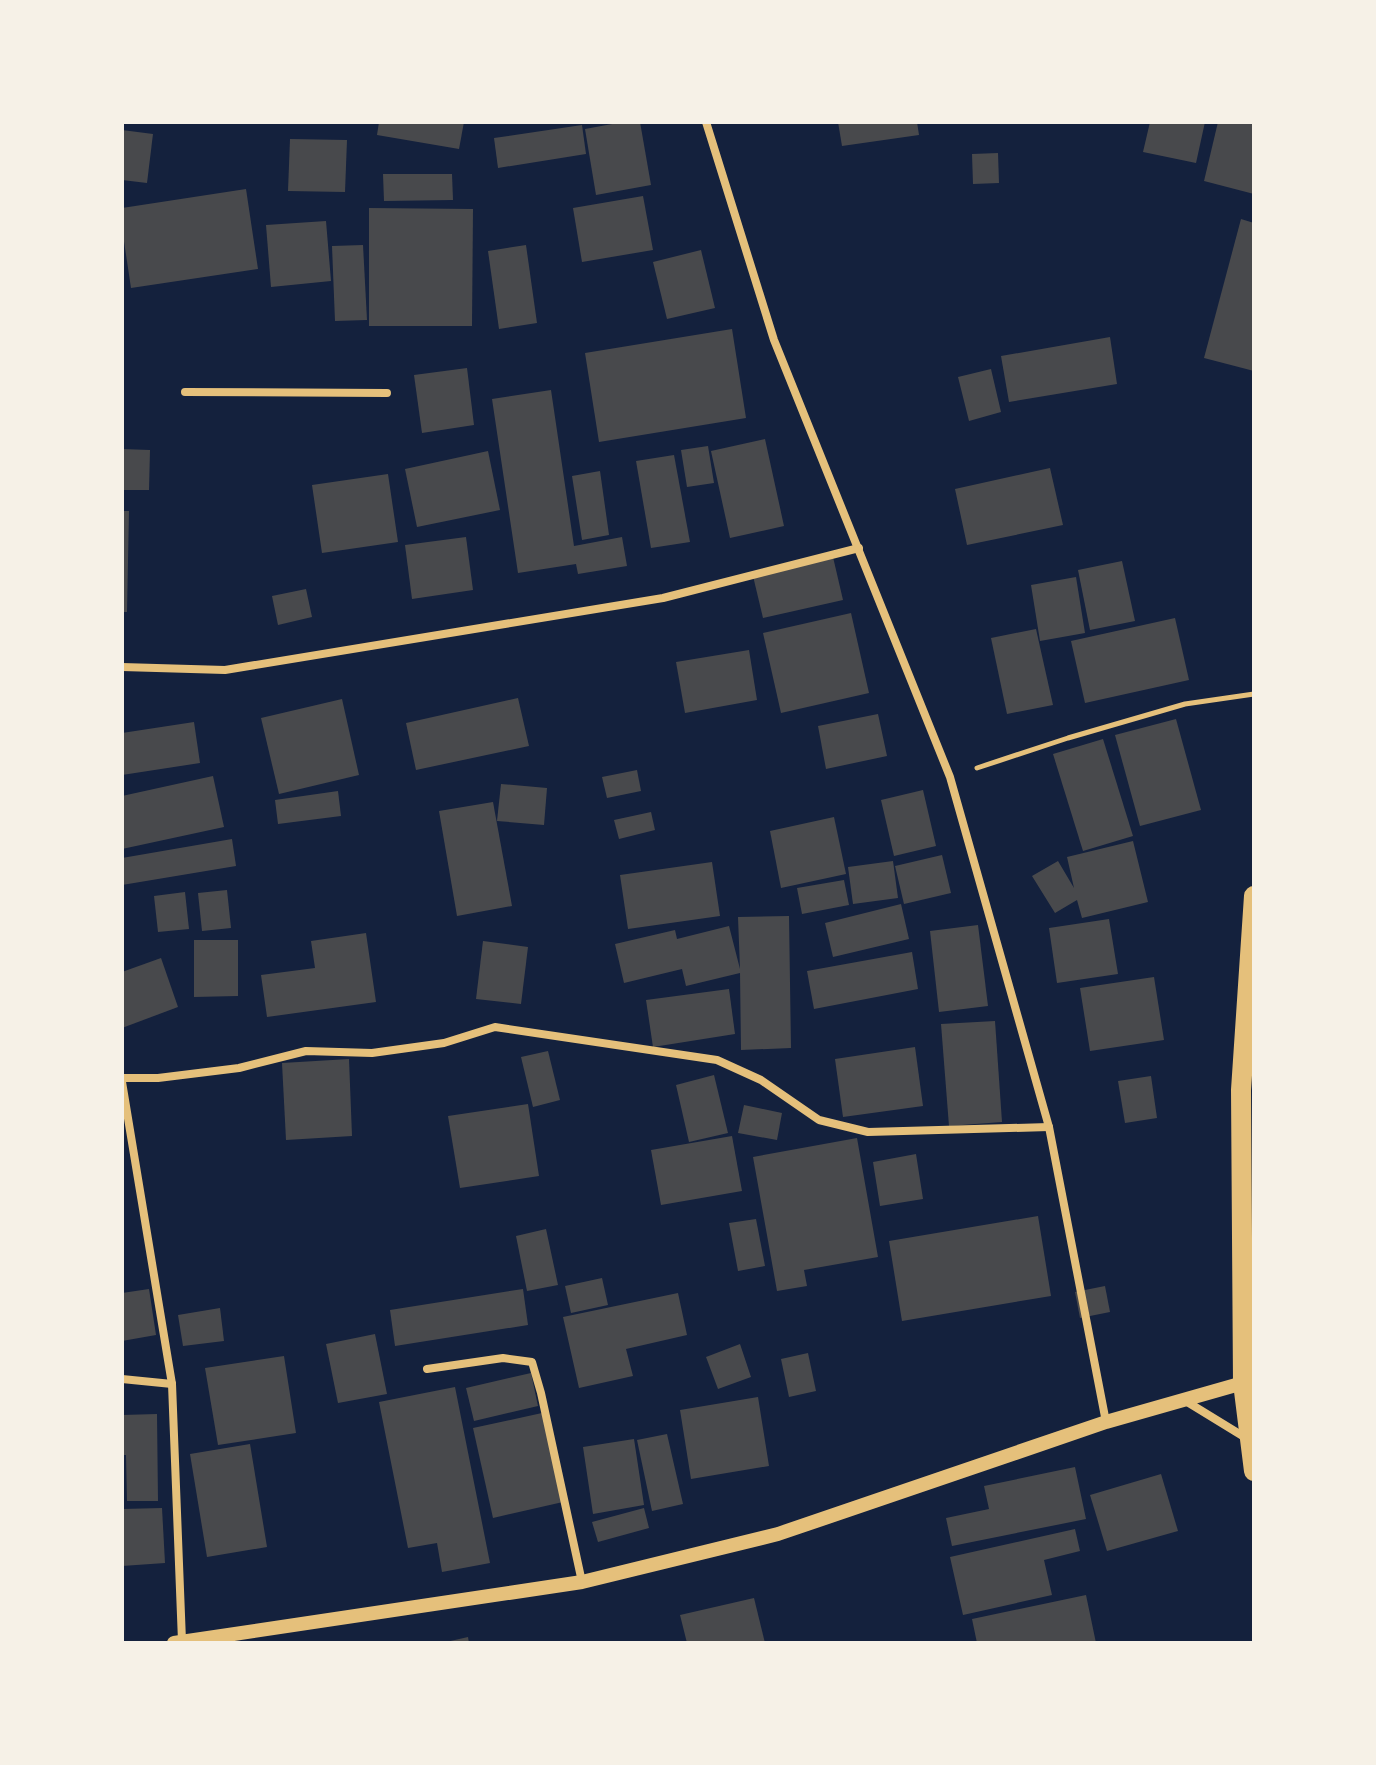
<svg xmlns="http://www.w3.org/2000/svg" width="1376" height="1765" font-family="'Fira Sans',sans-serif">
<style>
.building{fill:#48494c}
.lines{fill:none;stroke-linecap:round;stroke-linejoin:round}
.path{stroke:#e5c07b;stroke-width:5}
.minor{stroke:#e5c07b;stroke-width:8}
.tertiary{stroke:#e5c07b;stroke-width:14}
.primary{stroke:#e5c07b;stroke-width:20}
</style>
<rect width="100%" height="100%" fill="#14213d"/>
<g class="building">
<polygon points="379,122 464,122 459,149 377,135"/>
<polygon points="623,122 640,122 651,185 596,195 585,129"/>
<polygon points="838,122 917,122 919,135 842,146"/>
<polygon points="1150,122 1205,122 1196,163 1143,152"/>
<polygon points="1218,122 1254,122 1254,194 1204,181"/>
<polygon points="582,125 586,154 498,168 494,138"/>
<polygon points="122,130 153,134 147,183 122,180"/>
<polygon points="290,139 347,140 345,192 288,191"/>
<polygon points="998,153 999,183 973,184 972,154"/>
<polygon points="383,174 452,174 453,200 384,201"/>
<polygon points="246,189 258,269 131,288 122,228 122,208"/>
<polygon points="643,196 653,250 582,262 573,208"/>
<polygon points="369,208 473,209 472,326 369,326"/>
<polygon points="1241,219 1254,223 1254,371 1204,358"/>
<polygon points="326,221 331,281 271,287 266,225"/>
<polygon points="363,245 367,320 335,321 332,246"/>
<polygon points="526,245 537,323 499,329 488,251"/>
<polygon points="701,250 715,308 667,319 653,262"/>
<polygon points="732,329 746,418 599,442 585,353"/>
<polygon points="1110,337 1117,384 1009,402 1001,356"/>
<polygon points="467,368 474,425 422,433 414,375"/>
<polygon points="991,369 1001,412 969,421 958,377"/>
<polygon points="551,390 574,546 622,537 627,566 578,574 576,564 518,573 492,399"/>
<polygon points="765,439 784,526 730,538 711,451"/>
<polygon points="708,446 714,483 687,487 681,450"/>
<polygon points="122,449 150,450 149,490 122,490"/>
<polygon points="488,451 500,510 417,527 405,469"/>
<polygon points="674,455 690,542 651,548 636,461"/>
<polygon points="1050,468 1063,525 967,545 955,489"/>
<polygon points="600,471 609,535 582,540 572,476"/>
<polygon points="388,474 398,542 322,553 312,485"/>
<polygon points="122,511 129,511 127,612 122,612"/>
<polygon points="466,537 473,590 412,599 405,545"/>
<polygon points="833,557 843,600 763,618 753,576"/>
<polygon points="1122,561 1135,621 1090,630 1078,570"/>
<polygon points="1076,577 1085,633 1040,641 1031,585"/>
<polygon points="306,589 312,617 278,625 272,596"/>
<polygon points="851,613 869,693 781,713 763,633"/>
<polygon points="1175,618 1189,680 1085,703 1071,641"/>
<polygon points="1036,629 1053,705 1007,714 991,638"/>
<polygon points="749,650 757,700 685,713 676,662"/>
<polygon points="518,698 529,746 416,770 406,723"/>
<polygon points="342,699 359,775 279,794 261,718"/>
<polygon points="878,714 887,756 826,769 818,726"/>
<polygon points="1176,719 1201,810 1140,826 1115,735"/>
<polygon points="194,722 200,763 122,775 122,733"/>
<polygon points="1103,739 1133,836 1083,851 1053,754"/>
<polygon points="637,770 641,791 607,798 602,777"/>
<polygon points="213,776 224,827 122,849 122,796"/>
<polygon points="501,784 547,788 544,825 497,821"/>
<polygon points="923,790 936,846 894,856 881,800"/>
<polygon points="338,791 341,816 278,824 275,800"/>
<polygon points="493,802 512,906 457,916 439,811"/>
<polygon points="651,812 655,830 619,839 614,820"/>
<polygon points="834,817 846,874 781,888 770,831"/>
<polygon points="232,839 236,866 122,885 122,858"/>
<polygon points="1133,841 1148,902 1082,918 1077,900 1055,913 1032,876 1058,861 1074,888 1067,857"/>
<polygon points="942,855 951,893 904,904 895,866"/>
<polygon points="893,861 898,898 853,904 848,867"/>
<polygon points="712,862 720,916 628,929 620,875"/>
<polygon points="844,880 849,905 802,914 797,888"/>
<polygon points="227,890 231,928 202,931 198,893"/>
<polygon points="185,892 189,929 158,932 154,896"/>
<polygon points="901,904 909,939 833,957 825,923"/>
<polygon points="789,916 791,1048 741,1050 740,973 686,986 682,969 624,983 615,944 675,930 677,939 729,926 740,969 738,917"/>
<polygon points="1109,919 1118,974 1057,983 1049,928"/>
<polygon points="978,925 988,1006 939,1012 930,931"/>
<polygon points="366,933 376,1002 267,1017 261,975 315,968 311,941"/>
<polygon points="194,940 238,940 238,996 194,997"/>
<polygon points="483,941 528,947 521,1004 476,999"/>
<polygon points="912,952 918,989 814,1009 807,971"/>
<polygon points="161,958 178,1007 122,1028 122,972"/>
<polygon points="1154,977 1164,1040 1090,1051 1080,988"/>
<polygon points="729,989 735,1034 653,1047 646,1000"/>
<polygon points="995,1021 1002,1122 949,1126 941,1024"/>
<polygon points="915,1047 923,1106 843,1117 835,1059"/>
<polygon points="548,1051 560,1100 533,1107 521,1057"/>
<polygon points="349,1059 352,1136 286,1140 282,1063"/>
<polygon points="714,1075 728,1133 689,1142 676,1085"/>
<polygon points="1151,1076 1157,1118 1125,1123 1118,1081"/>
<polygon points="528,1104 539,1176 460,1188 448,1116"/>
<polygon points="744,1105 782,1113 777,1140 738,1133"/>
<polygon points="732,1136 742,1191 661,1205 651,1150"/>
<polygon points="857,1138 878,1257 804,1270 807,1286 777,1291 753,1157"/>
<polygon points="916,1154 923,1199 880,1206 873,1162"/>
<polygon points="1038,1216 1051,1296 902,1321 889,1241"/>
<polygon points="756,1219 765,1266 738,1271 729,1223"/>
<polygon points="546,1229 558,1285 527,1291 516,1236"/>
<polygon points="602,1278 608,1305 571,1313 565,1286"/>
<polygon points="1105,1286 1110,1312 1080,1318 1075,1292"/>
<polygon points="149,1289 156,1335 122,1341 122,1293"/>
<polygon points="523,1289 528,1325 395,1346 390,1310"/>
<polygon points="678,1293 687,1335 626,1349 633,1376 579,1388 563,1317"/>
<polygon points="220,1308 224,1341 183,1346 178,1315"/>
<polygon points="375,1334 387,1394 338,1403 326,1344"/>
<polygon points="740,1344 751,1377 718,1389 706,1357"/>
<polygon points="808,1353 816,1391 789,1397 781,1359"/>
<polygon points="284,1356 296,1433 218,1445 205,1368"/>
<polygon points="531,1373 538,1406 474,1421 466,1388"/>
<polygon points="455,1387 490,1563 442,1572 437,1543 408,1548 379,1402"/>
<polygon points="758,1397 769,1466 691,1479 680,1410"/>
<polygon points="542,1413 563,1502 493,1518 473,1428"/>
<polygon points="157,1414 158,1501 127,1501 126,1455 122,1455 122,1415"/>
<polygon points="667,1434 683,1504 652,1511 637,1440"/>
<polygon points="634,1439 644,1505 593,1514 583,1447"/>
<polygon points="250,1444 267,1547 207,1557 190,1454"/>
<polygon points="1075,1467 1086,1519 952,1546 946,1518 989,1509 984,1486"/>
<polygon points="1161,1474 1178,1531 1107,1551 1090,1495"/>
<polygon points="162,1508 165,1563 122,1566 122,1509"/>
<polygon points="644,1508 649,1528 598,1542 592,1522"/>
<polygon points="1075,1529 1080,1551 1044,1560 1052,1595 963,1615 950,1557"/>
<polygon points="1086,1595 1096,1643 977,1643 972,1619"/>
<polygon points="754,1598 765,1643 687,1643 680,1615"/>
<polygon points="468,1637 469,1643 446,1643 446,1642"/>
</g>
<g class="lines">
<polyline class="path" points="977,768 1068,738 1185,704 1254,694"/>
<g class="minor">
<polyline points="706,122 774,340 950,777 1049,1127 1106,1422"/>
<polyline points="185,392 387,393"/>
<polyline points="122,667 225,670 663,598 859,548"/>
<polyline points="122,1078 158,1078 239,1068 306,1051 372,1053 444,1043 495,1027 717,1060 761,1080 819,1120 868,1132 1049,1127"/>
<polyline points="122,1082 172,1384 182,1641"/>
<polyline points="427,1369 503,1358 532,1362 541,1393 582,1582"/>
<polyline points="122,1379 172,1384"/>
<polyline points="1184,1400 1246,1438"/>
</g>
<polyline class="tertiary" points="174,1643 582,1582 778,1534 1106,1422 1243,1383"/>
<polyline class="primary" points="1254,896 1241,1090 1243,1383 1254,1471"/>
</g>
<rect width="1376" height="1765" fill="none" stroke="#f6f1e7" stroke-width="248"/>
</svg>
